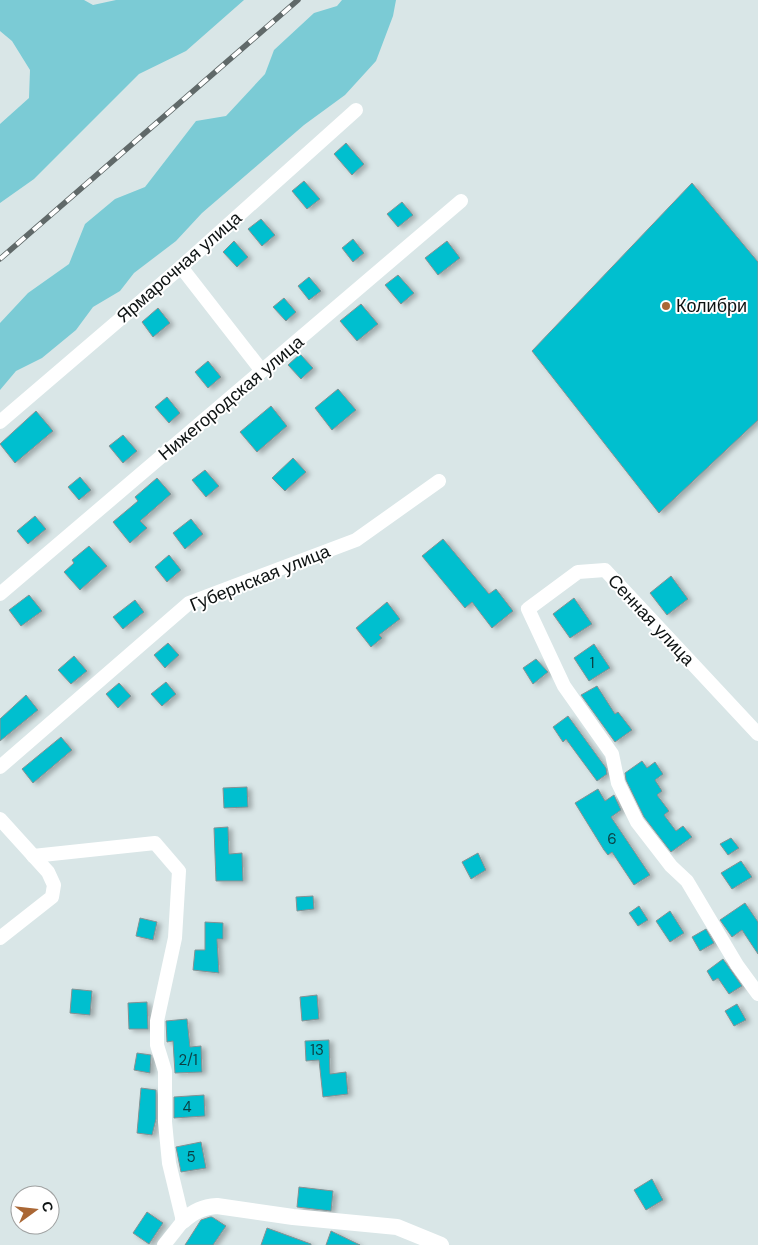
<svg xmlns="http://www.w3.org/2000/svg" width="758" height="1245" font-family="'DM Sans',sans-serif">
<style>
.green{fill:#7bcbd5}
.building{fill:#02bfcf;stroke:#859193;filter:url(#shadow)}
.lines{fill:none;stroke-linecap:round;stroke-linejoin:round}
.minor{stroke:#fff;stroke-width:14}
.tertiary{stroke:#fff;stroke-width:16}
.rail-casing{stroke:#606969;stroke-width:5.5}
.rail{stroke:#fff;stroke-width:4;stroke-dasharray:11;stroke-linecap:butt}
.poi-dot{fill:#aa6735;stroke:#fff;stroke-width:2}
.labels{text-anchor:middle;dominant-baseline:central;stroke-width:4;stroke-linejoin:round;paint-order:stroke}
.number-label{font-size:15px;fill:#0b3e42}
.street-label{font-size:18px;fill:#0e1313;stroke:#fff}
.poi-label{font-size:18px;fill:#0e1313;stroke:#fff;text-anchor:start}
</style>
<defs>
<filter id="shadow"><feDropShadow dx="4" dy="2" stdDeviation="2.5" flood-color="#0004"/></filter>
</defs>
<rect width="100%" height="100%" fill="#d9e6e7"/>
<g class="green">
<polygon points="0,0 84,0 93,5 116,0 244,0 186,51 139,74 34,179 0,203 0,124 29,98 30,70 12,41 0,31"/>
<polygon points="342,0 396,0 393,16 376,61 345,95 304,125 202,213 176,241 134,273 120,291 93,307 76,330 42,358 16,371 0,390 0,323 28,293 69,264 85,224 115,199 145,187 196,121 226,116 265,74 274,50 314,13 337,6"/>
</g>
<g class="building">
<polygon points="346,143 364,164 352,175 334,154"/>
<polygon points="304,181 320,199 307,209 292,191"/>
<polygon points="692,183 758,262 758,420 659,513 532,351"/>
<polygon points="402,202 413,215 398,227 387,214"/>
<polygon points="261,219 275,235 262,246 248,229"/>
<polygon points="353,239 364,253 353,262 342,248"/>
<polygon points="234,241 248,257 237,267 223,252"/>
<polygon points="447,241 460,258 438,275 425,258"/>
<polygon points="398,275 414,293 401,304 385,285"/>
<polygon points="309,277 321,291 309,300 298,286"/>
<polygon points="284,298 296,312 286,321 273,307"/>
<polygon points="361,304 378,324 357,341 340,321"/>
<polygon points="158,308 170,323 153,337 142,322"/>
<polygon points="300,354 313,368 301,379 288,365"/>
<polygon points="208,361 221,377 208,388 195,372"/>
<polygon points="338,389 356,410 332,430 315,408"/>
<polygon points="167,397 180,413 169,423 155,407"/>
<polygon points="271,406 287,426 257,452 240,432"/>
<polygon points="36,411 53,431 15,463 0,444"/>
<polygon points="123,435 137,451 123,463 109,446"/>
<polygon points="293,458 306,472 285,491 272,478"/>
<polygon points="205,470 219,486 206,497 192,480"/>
<polygon points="80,477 91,490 79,500 68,487"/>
<polygon points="157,478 171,494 140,521 147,528 130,543 113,522 138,501 135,497"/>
<polygon points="35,516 46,529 28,544 17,531"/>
<polygon points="191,519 203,534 185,549 173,533"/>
<polygon points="443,539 489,594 496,589 513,611 492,628 472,602 465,608 422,556"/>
<polygon points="89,546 107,566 80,590 64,572 74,563 72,560"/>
<polygon points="169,555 181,570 167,582 155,567"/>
<polygon points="671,576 688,599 667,615 650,593"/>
<polygon points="29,595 42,611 21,626 9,610"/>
<polygon points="574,598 592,624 570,638 553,614"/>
<polygon points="135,600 144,612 123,629 113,617"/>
<polygon points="387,602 400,619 379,635 382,638 371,647 356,628"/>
<polygon points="168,643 179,655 165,668 154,655"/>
<polygon points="594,644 610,668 589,681 574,658"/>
<polygon points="74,656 87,671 71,684 58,670"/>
<polygon points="536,659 548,672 533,684 523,668"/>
<polygon points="166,682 176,694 162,706 151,694"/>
<polygon points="119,683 131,696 118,708 106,694"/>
<polygon points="597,686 615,714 618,712 632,730 615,742 581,695"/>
<polygon points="26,695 38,710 0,741 0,719"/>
<polygon points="568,716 606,768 607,774 597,781 566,739 563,742 553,727"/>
<polygon points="61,737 72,750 33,783 22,769"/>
<polygon points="642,761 647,768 655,762 663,774 655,780 662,791 657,795 669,811 664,815 676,831 683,826 692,837 671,852 644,817 626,780 625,773"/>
<polygon points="247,787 248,807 224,808 223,788"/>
<polygon points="598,789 605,801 614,795 621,810 611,817 650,875 634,885 612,852 608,855 604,850 575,803"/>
<polygon points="228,827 229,854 242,853 243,881 216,881 214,828"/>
<polygon points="731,838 739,848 728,855 720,844"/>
<polygon points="478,853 486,870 471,879 462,862"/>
<polygon points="741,861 752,877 732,889 721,873"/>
<polygon points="313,896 314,909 297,911 296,897"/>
<polygon points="745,903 758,922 758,954 742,930 732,937 720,920"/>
<polygon points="639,906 648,920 638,926 629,913"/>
<polygon points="670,911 684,933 670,942 656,921"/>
<polygon points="140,918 157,922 153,940 136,936"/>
<polygon points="205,922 223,923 223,939 217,939 219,973 193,970 195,950 205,950"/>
<polygon points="706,929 714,943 700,951 692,937"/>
<polygon points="723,959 742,986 729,994 718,978 713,981 707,971"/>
<polygon points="72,989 92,991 90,1015 70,1013"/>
<polygon points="317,995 319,1019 302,1021 300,997"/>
<polygon points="147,1002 148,1029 129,1029 128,1003"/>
<polygon points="737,1004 746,1020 734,1026 725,1011"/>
<polygon points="187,1019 190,1047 201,1046 202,1072 175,1073 173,1041 167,1042 166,1021"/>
<polygon points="329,1040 330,1074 346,1072 348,1094 323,1097 319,1060 306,1061 305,1041"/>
<polygon points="137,1053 151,1055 150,1073 134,1070"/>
<polygon points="141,1088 156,1090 156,1119 152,1135 137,1133"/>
<polygon points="204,1095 205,1116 174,1118 174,1097"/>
<polygon points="201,1142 206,1168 181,1172 176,1147"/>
<polygon points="652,1179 663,1200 646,1210 634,1190"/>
<polygon points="299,1187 333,1191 331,1211 297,1207"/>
<polygon points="147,1212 163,1223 149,1244 133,1233"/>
<polygon points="210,1217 212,1217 226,1226 213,1245 185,1245 201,1220"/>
<polygon points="267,1228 311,1244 311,1245 261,1245"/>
<polygon points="331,1231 360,1245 326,1245"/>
</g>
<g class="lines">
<g class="minor">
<polyline points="181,267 262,371"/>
<polyline points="0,422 181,267 356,110"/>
<polyline points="0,594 461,201"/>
<polyline points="758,734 605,570 578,572 528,609 564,686 612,754 618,783 637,822 671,866 687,881 737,965 758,994"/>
<polyline points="0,767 189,603 356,540 439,481"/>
<polyline points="0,819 48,872 54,885 52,897 0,938"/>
<polyline points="33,856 155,843 179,871 175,938 157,1021 157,1045 165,1071 165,1122 169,1163 183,1221 164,1245"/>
</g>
<path class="tertiary" d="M 183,1221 C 194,1211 203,1207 217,1206 L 293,1217 L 397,1227 L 441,1245"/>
<defs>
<polyline id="rail" points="0,259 298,0"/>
</defs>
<use href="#rail" class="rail-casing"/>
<use href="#rail" class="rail"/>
</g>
<circle class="poi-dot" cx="666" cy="306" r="5"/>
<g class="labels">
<g class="number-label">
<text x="592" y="663">1</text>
<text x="612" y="839">6</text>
<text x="317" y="1050">13</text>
<text x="188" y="1060">2/1</text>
<text x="187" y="1107">4</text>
<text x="191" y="1157">5</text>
</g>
<g class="street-label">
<text transform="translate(179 267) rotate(-41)">Ярмарочная улица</text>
<text transform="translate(231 398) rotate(-40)">Нижегородская улица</text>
<text transform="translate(260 578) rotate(-22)">Губернская улица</text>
<text transform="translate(651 620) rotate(47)">Сенная улица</text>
</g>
<g class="poi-label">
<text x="676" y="306">Колибри</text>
</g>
</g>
<g transform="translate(35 1210) rotate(75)"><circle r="24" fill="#ffffff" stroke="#9fa1a1"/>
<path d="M0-4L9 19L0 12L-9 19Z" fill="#aa6735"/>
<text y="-8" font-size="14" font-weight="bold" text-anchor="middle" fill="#0e1313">С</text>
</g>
</svg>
